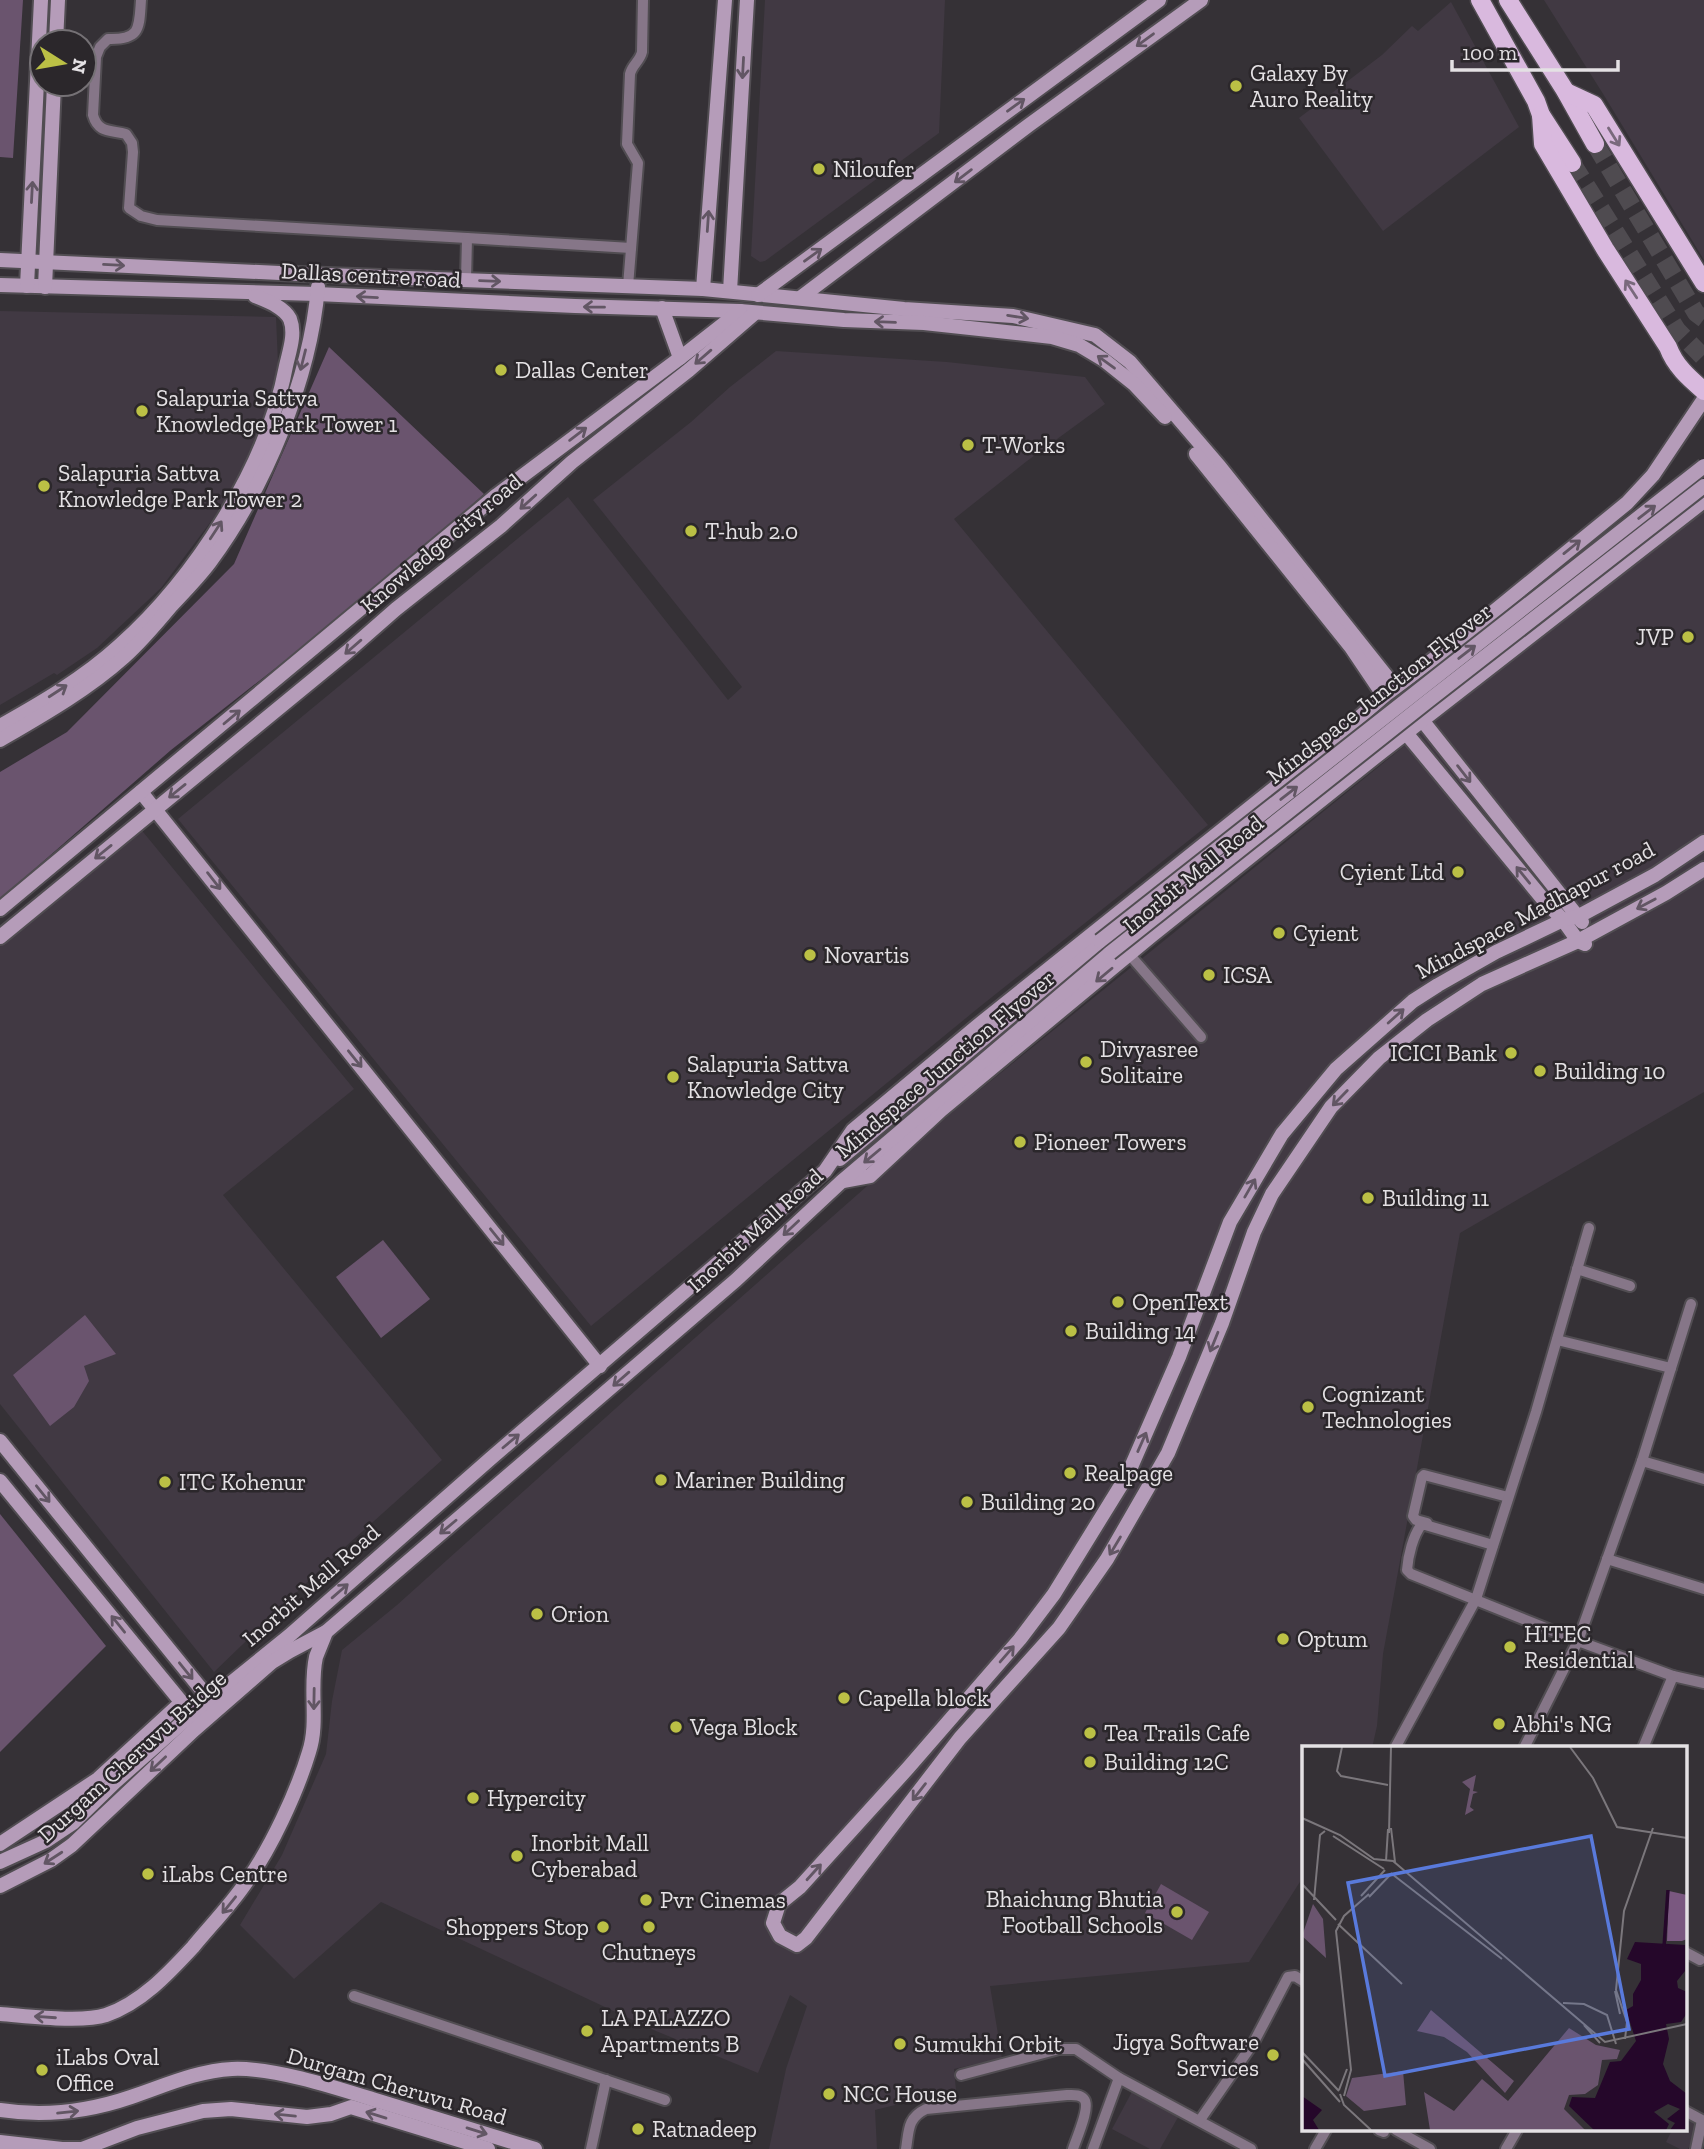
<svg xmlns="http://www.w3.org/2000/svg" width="1704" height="2149" font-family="'Zilla Slab',serif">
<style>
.built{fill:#413943}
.green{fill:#6a546e}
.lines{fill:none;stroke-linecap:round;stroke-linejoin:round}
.primary-tunnel{stroke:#4f4b50;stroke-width:18;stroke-dasharray:18 9;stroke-linecap:butt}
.street-casing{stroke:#514d52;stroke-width:14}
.secondary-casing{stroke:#514d52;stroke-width:18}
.primary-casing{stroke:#514d52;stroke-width:21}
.street{stroke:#867688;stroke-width:10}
.secondary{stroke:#b59cb9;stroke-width:14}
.primary{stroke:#d9b9de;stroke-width:18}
.secondary-bridge-casing{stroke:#514d52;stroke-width:18;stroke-linecap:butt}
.secondary-bridge{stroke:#b59cb9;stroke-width:14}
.oneway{stroke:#625664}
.oneway2{stroke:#79697c}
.poi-dot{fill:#bbc045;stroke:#2b272b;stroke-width:2.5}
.labels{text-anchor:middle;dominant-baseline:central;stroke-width:5;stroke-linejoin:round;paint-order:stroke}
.poi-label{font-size:23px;fill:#e4e1e4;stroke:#2b272b;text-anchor:start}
.street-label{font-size:23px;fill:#e4e1e4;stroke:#2b272b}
.inset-river{fill:none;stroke:#25072a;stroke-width:3.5}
.inset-road{fill:none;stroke:#7b777c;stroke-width:2}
.view{fill:#597adc;fill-opacity:0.15;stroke:#597adc;stroke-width:3.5}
.inset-edge{fill:none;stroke:#e4e1e4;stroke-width:3.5}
</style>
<rect width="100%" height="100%" fill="#353136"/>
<g class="built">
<polygon points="765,0 945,0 939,133 765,261 760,262 751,256"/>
<polygon points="1544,0 1704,0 1704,260 1605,97"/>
<polygon points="1451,2 1519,127 1383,231 1299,118 1382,55 1412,26 1418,31"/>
<polygon points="0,311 276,317 279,387 258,444 215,516 161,588 97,648 57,675 54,673 0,705"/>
<polygon points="776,351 947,362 1085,377 1105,404 1027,461 954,519 1208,825 977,1009 591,1326 178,819 568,497 728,700 742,687 593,500 691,422 730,387"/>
<polygon points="1704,511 1704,1092 1460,1233 1383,1654 1377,1726 1372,1748 1303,1748 1303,1877 1249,1962 990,1986 1002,2058 954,2069 956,2090 875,2110 877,2149 769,2149 786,2069 807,2006 790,1995 758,2073 656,2031 381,1902 294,1979 240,1925 282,1855 326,1754 332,1701 342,1650 397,1605 645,1382 934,1127 1598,589"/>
<polygon points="139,827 354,1089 223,1195 442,1460 325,1565 214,1672 0,1404 0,945"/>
<polygon points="1134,2088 1181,2112 1160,2149 1150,2149 1112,2129"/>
<polygon points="1685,2115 1701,2123 1688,2149 1680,2149 1666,2142 1672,2130 1685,2130"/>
</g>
<g class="green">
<polygon points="0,0 23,0 13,158 0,157"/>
<polygon points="329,347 484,494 384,583 171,750 0,899 0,772 67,732 234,564"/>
<polygon points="383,1240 430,1299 381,1338 336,1277"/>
<polygon points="85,1315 116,1354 84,1366 89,1381 74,1407 50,1426 13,1375"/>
<polygon points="0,1514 106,1646 0,1752"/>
<polygon points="1161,1884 1209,1912 1192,1940 1145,1913"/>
</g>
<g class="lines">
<g class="primary-tunnel">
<polyline points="1595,144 1696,313 1704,319"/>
<polyline points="1572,163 1677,330 1704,358"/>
</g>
<defs>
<g id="street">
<path d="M 141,0 C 139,28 141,40 108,39 L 100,47 L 96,57 L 93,115 C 98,133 110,130 126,134 L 132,143 L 133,152 L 129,208 L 141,216 L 157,220 L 467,238 L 466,280"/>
<polyline points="467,238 631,248"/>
<path d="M 628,286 L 638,163 L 627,144 L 630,74 C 632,65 640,61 642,52 L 643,0"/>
<polyline points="1129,954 1201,1037"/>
<polyline points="1577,1269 1630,1286"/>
<polyline points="1557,1340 1671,1368"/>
<polyline points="1642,1461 1704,1479"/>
<polyline points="1427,1523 1416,1520 1413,1516 1422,1477 1424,1475 1508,1497"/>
<path d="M 1493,1545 L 1422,1524 C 1413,1535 1408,1556 1407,1570 L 1411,1574 L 1578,1641 L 1673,1676 L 1704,1683"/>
<polyline points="1607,1559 1704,1589"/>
<polyline points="1395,1748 1476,1599 1536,1412 1589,1228"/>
<polyline points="1524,1748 1578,1641 1642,1461 1691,1304"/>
<polyline points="1643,1748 1673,1676"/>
<polyline points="1685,1952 1700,1960"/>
<polyline points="354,1996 665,2100"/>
<polyline points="961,2075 1059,2049 1076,2049 1119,2078 1251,2149"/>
<polyline points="1685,2111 1702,2120 1696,2149"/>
<polyline points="1200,2120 1254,2042 1288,1977 1295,1976 1303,1981"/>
<polyline points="1379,2130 1384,2132"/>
<polyline points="1396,2130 1430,2149"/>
<polyline points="591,2149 606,2080"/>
<path d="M 906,2149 C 909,2131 907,2118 926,2109 L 1067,2095 C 1073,2095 1080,2094 1084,2099 C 1091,2107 1076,2139 1073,2149"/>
<polyline points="1093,2149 1119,2078"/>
<polyline points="1315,2149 1326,2130"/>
<polyline points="1506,2149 1517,2130"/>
</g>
<g id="secondary">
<polyline points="56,42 58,0"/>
<polyline points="0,260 300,274 703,289 904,309 1013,316 1095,335 1130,362 1220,467 1395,687"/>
<polyline points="0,285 317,294 575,306 740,311 844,320 924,323 1052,337 1079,345 1104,360 1134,384 1165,417"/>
<polyline points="27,286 41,0"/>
<polyline points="45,287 54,84"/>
<polyline points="703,289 725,0"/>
<polyline points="730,291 747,0"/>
<polyline points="758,295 1159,0"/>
<polyline points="800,298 1029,125 1201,0"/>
<polyline points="662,308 680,358"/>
<polyline points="1196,454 1351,647 1384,696"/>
<polyline points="1422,720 1582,922"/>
<path d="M 0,726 C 41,703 84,678 119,646 C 195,578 267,467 286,366 C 289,352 296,334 290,319 C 284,307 267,301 255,296"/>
<polyline points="1406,733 1542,898 1563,920 1578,941 1585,944"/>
<path d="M 0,740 C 43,715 87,690 124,657 C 141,642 156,624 171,606 C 184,592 198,578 210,562 C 265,488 310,380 318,287"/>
<polyline points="141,792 600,1366"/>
<polyline points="1704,842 1655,875 1579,916 1563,920 1496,952 1438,985 1413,1001 1336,1069 1282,1134 1230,1222 1179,1357 1128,1474 1054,1594 1020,1639 908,1768 800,1887 779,1904 773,1923 780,1936 797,1945 806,1938 960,1738 1059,1628 1107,1559 1168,1453 1222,1323 1254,1232 1272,1194 1331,1107 1379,1058 1427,1020 1482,984 1578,941 1666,893 1704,869"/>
<polyline points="0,909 497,495 680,358 740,311"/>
<polyline points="0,937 347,652 396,609 501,526 572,462 689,370 755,313"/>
<polyline points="840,1159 1100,941"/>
<polyline points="843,1181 870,1176 941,1110 1151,936 1379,754 1704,501"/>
<polyline points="0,1441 210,1700"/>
<polyline points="0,1481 192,1715"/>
<polyline points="0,1844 98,1779 182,1702"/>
<polyline points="0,1862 46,1841 73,1823 115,1782 184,1721 289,1636 490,1459 825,1171 853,1130 976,1027 1318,753 1384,696 1459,640 1627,503 1653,475 1704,399"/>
<polyline points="0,1886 51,1860 72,1845 194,1730 272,1662 290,1651 326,1632"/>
<path d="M 0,2014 C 28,2016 81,2023 106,2015 C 141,2003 168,1974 193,1947 C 211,1925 231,1905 247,1881 C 271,1848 297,1792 309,1752 C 319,1722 309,1688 316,1657 C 319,1649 323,1640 326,1632 L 736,1280 L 841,1182 L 1110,953"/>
<path d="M 0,2110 C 45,2117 87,2112 131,2097 C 164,2086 196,2071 232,2069 C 272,2067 334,2087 372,2099 C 426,2116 481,2132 535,2149"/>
<polyline points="0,2142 62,2149 82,2149 137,2128 203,2111 231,2109 307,2117 331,2114 351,2107 488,2149"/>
</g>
<g id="primary">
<polyline points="1480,0 1536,101 1541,115 1572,163"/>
<polyline points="1508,0 1566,92 1595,144"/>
<polyline points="1566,92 1594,105 1704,283"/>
<path d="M 1541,115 L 1543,144 L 1605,249 L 1668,347 C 1675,366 1689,378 1704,391"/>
</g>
</defs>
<use href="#street" class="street-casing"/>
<use href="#secondary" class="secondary-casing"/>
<use href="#primary" class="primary-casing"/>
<use href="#street" class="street"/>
<use href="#secondary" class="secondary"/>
<use href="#primary" class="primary"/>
<defs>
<g id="secondary-bridge">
<polyline points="1100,941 1704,466"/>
<polyline points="1110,953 1428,701 1704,486"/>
</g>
</defs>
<use href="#secondary-bridge" class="secondary-bridge-casing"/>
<use href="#secondary-bridge" class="secondary-bridge"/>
</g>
<defs><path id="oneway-shaft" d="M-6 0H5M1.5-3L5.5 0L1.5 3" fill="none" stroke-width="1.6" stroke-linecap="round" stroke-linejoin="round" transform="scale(1.75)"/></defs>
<g class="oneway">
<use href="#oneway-shaft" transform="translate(1145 40) rotate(144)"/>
<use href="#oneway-shaft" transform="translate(743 68) rotate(93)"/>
<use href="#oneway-shaft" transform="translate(1016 105) rotate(-36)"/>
<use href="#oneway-shaft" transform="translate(963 176) rotate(143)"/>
<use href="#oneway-shaft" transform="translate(32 192) rotate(-87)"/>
<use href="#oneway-shaft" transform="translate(708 221) rotate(-86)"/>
<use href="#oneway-shaft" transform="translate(813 255) rotate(-36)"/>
<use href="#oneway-shaft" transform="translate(114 265) rotate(3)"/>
<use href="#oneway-shaft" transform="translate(490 281) rotate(2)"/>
<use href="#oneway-shaft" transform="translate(367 297) rotate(-177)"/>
<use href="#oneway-shaft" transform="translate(594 307) rotate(-179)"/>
<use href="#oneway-shaft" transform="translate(1018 317) rotate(9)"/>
<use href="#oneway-shaft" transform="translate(885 322) rotate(-178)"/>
<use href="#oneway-shaft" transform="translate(703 357) rotate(139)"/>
<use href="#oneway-shaft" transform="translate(303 360) rotate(104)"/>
<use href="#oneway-shaft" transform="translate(1106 362) rotate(-144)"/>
<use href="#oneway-shaft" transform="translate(578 434) rotate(-37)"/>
<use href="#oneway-shaft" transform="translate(528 502) rotate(138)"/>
<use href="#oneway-shaft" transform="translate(1647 512) rotate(-38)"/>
<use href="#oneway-shaft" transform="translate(216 530) rotate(-57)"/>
<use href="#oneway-shaft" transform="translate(1572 547) rotate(-39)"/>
<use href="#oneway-shaft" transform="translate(353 647) rotate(139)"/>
<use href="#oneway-shaft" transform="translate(1467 652) rotate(-38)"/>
<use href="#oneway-shaft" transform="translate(58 691) rotate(-33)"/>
<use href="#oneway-shaft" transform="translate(232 717) rotate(-40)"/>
<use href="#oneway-shaft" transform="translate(1464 774) rotate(52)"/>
<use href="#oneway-shaft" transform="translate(177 791) rotate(141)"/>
<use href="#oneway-shaft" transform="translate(1289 793) rotate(-38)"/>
<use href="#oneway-shaft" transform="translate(103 852) rotate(141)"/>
<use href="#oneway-shaft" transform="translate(1523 875) rotate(-129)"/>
<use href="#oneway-shaft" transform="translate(214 881) rotate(52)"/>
<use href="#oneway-shaft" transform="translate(1646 904) rotate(152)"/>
<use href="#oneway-shaft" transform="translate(1104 975) rotate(140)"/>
<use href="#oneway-shaft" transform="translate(1396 1016) rotate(-42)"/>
<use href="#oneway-shaft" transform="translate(355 1059) rotate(51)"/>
<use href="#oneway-shaft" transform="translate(1340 1098) rotate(134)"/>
<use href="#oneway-shaft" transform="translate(872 1156) rotate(140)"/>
<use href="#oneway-shaft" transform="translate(1250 1188) rotate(-60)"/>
<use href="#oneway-shaft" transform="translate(791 1228) rotate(137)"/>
<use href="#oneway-shaft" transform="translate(497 1237) rotate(51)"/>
<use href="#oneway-shaft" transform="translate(1214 1342) rotate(112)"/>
<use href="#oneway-shaft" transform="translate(621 1379) rotate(139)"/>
<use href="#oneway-shaft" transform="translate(511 1441) rotate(-40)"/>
<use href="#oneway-shaft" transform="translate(1142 1442) rotate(-66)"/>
<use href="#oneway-shaft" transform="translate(43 1494) rotate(51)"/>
<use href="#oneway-shaft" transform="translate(448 1527) rotate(140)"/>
<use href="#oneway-shaft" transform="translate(1115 1546) rotate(121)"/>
<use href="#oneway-shaft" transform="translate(340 1591) rotate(-41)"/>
<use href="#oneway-shaft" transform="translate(118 1624) rotate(-129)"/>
<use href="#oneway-shaft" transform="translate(1007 1654) rotate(-49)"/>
<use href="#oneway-shaft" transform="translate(186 1671) rotate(51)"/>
<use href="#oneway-shaft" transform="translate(314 1699) rotate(91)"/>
<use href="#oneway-shaft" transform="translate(158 1764) rotate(137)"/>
<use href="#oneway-shaft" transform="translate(919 1792) rotate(128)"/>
<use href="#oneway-shaft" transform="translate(53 1858) rotate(147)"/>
<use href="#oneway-shaft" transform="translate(814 1872) rotate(-48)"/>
<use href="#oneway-shaft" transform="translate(229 1905) rotate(129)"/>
<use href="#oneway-shaft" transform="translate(45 2017) rotate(-176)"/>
<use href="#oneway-shaft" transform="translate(68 2112) rotate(-6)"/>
<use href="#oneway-shaft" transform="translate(285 2115) rotate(-174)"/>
<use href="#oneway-shaft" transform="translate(376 2115) rotate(-163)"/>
<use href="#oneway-shaft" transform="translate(477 2131) rotate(17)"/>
</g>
<g class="oneway2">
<use href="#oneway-shaft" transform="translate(1614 137) rotate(58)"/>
<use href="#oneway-shaft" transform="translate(1631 289) rotate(-123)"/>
</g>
<g class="poi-dot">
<circle cx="1236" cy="86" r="7"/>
<circle cx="819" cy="169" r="7"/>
<circle cx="501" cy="370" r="7"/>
<circle cx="142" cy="411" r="7"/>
<circle cx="968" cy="445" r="7"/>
<circle cx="44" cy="486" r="7"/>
<circle cx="691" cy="531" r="7"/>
<circle cx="1688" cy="637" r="7"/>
<circle cx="1458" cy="872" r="7"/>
<circle cx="1279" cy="933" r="7"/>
<circle cx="810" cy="955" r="7"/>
<circle cx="1209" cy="975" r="7"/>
<circle cx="1511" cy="1053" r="7"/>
<circle cx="1086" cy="1062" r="7"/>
<circle cx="1540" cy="1071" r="7"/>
<circle cx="673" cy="1077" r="7"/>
<circle cx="1020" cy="1142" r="7"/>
<circle cx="1368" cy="1198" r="7"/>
<circle cx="1118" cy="1302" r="7"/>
<circle cx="1071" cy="1331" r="7"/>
<circle cx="1308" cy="1407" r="7"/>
<circle cx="1070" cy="1473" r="7"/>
<circle cx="661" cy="1480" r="7"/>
<circle cx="165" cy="1482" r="7"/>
<circle cx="967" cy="1502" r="7"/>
<circle cx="537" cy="1614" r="7"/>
<circle cx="1283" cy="1639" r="7"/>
<circle cx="1510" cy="1647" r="7"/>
<circle cx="844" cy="1698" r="7"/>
<circle cx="1499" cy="1724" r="7"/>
<circle cx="676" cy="1727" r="7"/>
<circle cx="1090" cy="1733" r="7"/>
<circle cx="1090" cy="1762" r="7"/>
<circle cx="473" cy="1798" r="7"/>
<circle cx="517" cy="1856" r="7"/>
<circle cx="148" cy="1874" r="7"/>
<circle cx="646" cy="1900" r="7"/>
<circle cx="1177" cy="1912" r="7"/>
<circle cx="603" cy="1927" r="7"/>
<circle cx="649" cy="1927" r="7"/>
<circle cx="587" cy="2031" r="7"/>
<circle cx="900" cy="2044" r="7"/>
<circle cx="1273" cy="2055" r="7"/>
<circle cx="42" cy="2070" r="7"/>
<circle cx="829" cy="2094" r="7"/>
<circle cx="638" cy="2129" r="7"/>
</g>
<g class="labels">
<g class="poi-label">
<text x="1250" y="73">Galaxy By<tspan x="1250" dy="26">Auro Reality</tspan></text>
<text x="833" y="169">Niloufer</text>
<text x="515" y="370">Dallas Center</text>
<text x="156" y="398">Salapuria Sattva<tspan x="156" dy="26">Knowledge Park Tower 1</tspan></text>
<text x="982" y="445">T-Works</text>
<text x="58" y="473">Salapuria Sattva<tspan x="58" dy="26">Knowledge Park Tower 2</tspan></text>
<text x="705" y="531">T-hub 2.0</text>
<text x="1674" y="637" text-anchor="end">JVP</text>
<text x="1444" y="872" text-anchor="end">Cyient Ltd</text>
<text x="1293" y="933">Cyient</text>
<text x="824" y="955">Novartis</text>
<text x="1223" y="975">ICSA</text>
<text x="1100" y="1049">Divyasree<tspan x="1100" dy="26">Solitaire</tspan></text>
<text x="1497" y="1053" text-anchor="end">ICICI Bank</text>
<text x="687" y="1064">Salapuria Sattva<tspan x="687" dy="26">Knowledge City</tspan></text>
<text x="1554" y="1071">Building 10</text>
<text x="1034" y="1142">Pioneer Towers</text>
<text x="1382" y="1198">Building 11</text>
<text x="1132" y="1302">OpenText</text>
<text x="1085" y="1331">Building 14</text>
<text x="1322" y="1394">Cognizant<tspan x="1322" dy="26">Technologies</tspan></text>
<text x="1084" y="1473">Realpage</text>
<text x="675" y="1480">Mariner Building</text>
<text x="179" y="1482">ITC Kohenur</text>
<text x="981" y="1502">Building 20</text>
<text x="551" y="1614">Orion</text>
<text x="1524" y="1634">HITEC<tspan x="1524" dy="26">Residential</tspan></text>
<text x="1297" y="1639">Optum</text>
<text x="858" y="1698">Capella block</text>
<text x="1513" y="1724">Abhi's NG</text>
<text x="690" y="1727">Vega Block</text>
<text x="1104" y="1733">Tea Trails Cafe</text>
<text x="1104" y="1762">Building 12C</text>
<text x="487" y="1798">Hypercity</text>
<text x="531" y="1843">Inorbit Mall<tspan x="531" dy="26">Cyberabad</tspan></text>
<text x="162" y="1874">iLabs Centre</text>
<text x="1163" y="1899" text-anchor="end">Bhaichung Bhutia<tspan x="1163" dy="26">Football Schools</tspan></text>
<text x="660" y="1900">Pvr Cinemas</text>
<text x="589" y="1927" text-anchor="end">Shoppers Stop</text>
<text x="649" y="1952" text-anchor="middle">Chutneys</text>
<text x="601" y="2018">LA PALAZZO<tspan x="601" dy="26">Apartments B</tspan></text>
<text x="1259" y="2042" text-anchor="end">Jigya Software<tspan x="1259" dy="26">Services</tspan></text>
<text x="914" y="2044">Sumukhi Orbit</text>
<text x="56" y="2057">iLabs Oval<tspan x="56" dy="26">Office</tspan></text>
<text x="843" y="2094">NCC House</text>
<text x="652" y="2129">Ratnadeep</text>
</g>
<g class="street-label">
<text transform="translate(371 275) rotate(3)">Dallas centre road</text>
<text transform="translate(441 543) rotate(-40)">Knowledge city road</text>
<text transform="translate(1379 693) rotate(-38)">Mindspace Junction Flyover</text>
<text transform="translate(1193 874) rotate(-39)">Inorbit Mall Road</text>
<text transform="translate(1535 910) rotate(-28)">Mindspace Madhapur road</text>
<text transform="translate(945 1064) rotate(-40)">Mindspace Junction Flyover</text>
<text transform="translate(755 1230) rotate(-42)">Inorbit Mall Road</text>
<text transform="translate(311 1585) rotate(-41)">Inorbit Mall Road</text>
<text transform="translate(132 1756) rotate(-42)">Durgam Cheruvu Bridge</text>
<text transform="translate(397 2086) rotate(16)">Durgam Cheruvu Road</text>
</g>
</g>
<g transform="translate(1302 1746)">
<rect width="385" height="385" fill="#353136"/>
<path d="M 174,29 L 171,45 L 176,46 L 171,48 L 168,61 L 172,64 L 163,69 L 168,43 L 160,36 ZM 11,158 L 21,173 L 24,212 L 0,190 ZM 129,264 L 212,335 L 203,347 L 165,306 L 142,291 L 115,285 ZM 267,282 L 294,299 L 318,304 L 315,313 L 300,314 L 296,339 L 283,348 L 267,349 L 262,363 L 283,384 L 128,384 L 122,346 L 152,365 L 180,333 L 206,355 ZM 101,325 L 104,359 L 62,365 L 44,350 L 50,332 Z" fill="#6a546e"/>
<path d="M 367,145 L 385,149 L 385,193 L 380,195 L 365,195 Z" fill="#7a5880"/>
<path d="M 333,196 L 383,199 L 383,225 L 375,235 L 376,242 L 385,246 L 385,267 L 379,276 L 364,278 L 367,293 L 361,318 L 368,335 L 385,348 L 385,384 L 368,384 L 373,377 L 365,373 L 378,363 L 366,358 L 352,366 L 367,378 L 364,384 L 292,384 L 267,360 L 270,351 L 293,352 L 308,316 L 319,315 L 334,295 L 324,264 L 331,260 L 331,248 L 339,234 L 339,218 L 325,213 ZM 0,350 L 20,364 L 11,374 L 17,384 L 0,384 Z" fill="#25072a"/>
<path class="inset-river" d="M 362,201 L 366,144"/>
<path class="inset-road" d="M 40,1 L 35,25 L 39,30 L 86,39M 268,1 L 291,32 L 315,81 L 385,92M 0,72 L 38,89 L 72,113 L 91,115 L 303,296 L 385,278M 89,82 L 93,116M 87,87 L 89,1M 31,90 L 82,123M 84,115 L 86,83M 90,128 L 200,213M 0,138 L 34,174M 59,150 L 83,124M 67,151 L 90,127M 12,154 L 18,89 L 23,85M 36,178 L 100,238M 313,245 L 318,268M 261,257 L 282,258 L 305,269 L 314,298M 282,279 L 298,297M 323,293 L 325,276 L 314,244 L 322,165 L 351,82M 0,306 L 37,345M 0,313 L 38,356M 37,344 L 45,323M 38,348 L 42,359 L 69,384M 42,350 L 49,324 L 34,185 L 42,170 L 67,148"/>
<path class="view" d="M 289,90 L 327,283 L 83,330 L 46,137 Z"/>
<rect width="385" height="385" class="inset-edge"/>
</g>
<g transform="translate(63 63) rotate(101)"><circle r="33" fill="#2b272b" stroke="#757175" stroke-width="2"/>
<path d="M0-5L12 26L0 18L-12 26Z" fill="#bbc045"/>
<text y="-10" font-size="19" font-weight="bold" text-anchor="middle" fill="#e4e1e4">N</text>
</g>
<path d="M1452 60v10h166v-10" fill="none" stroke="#e4e1e4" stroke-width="3.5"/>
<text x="1462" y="60" font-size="21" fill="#e4e1e4" stroke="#2b272b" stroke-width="5" paint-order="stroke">100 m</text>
</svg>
